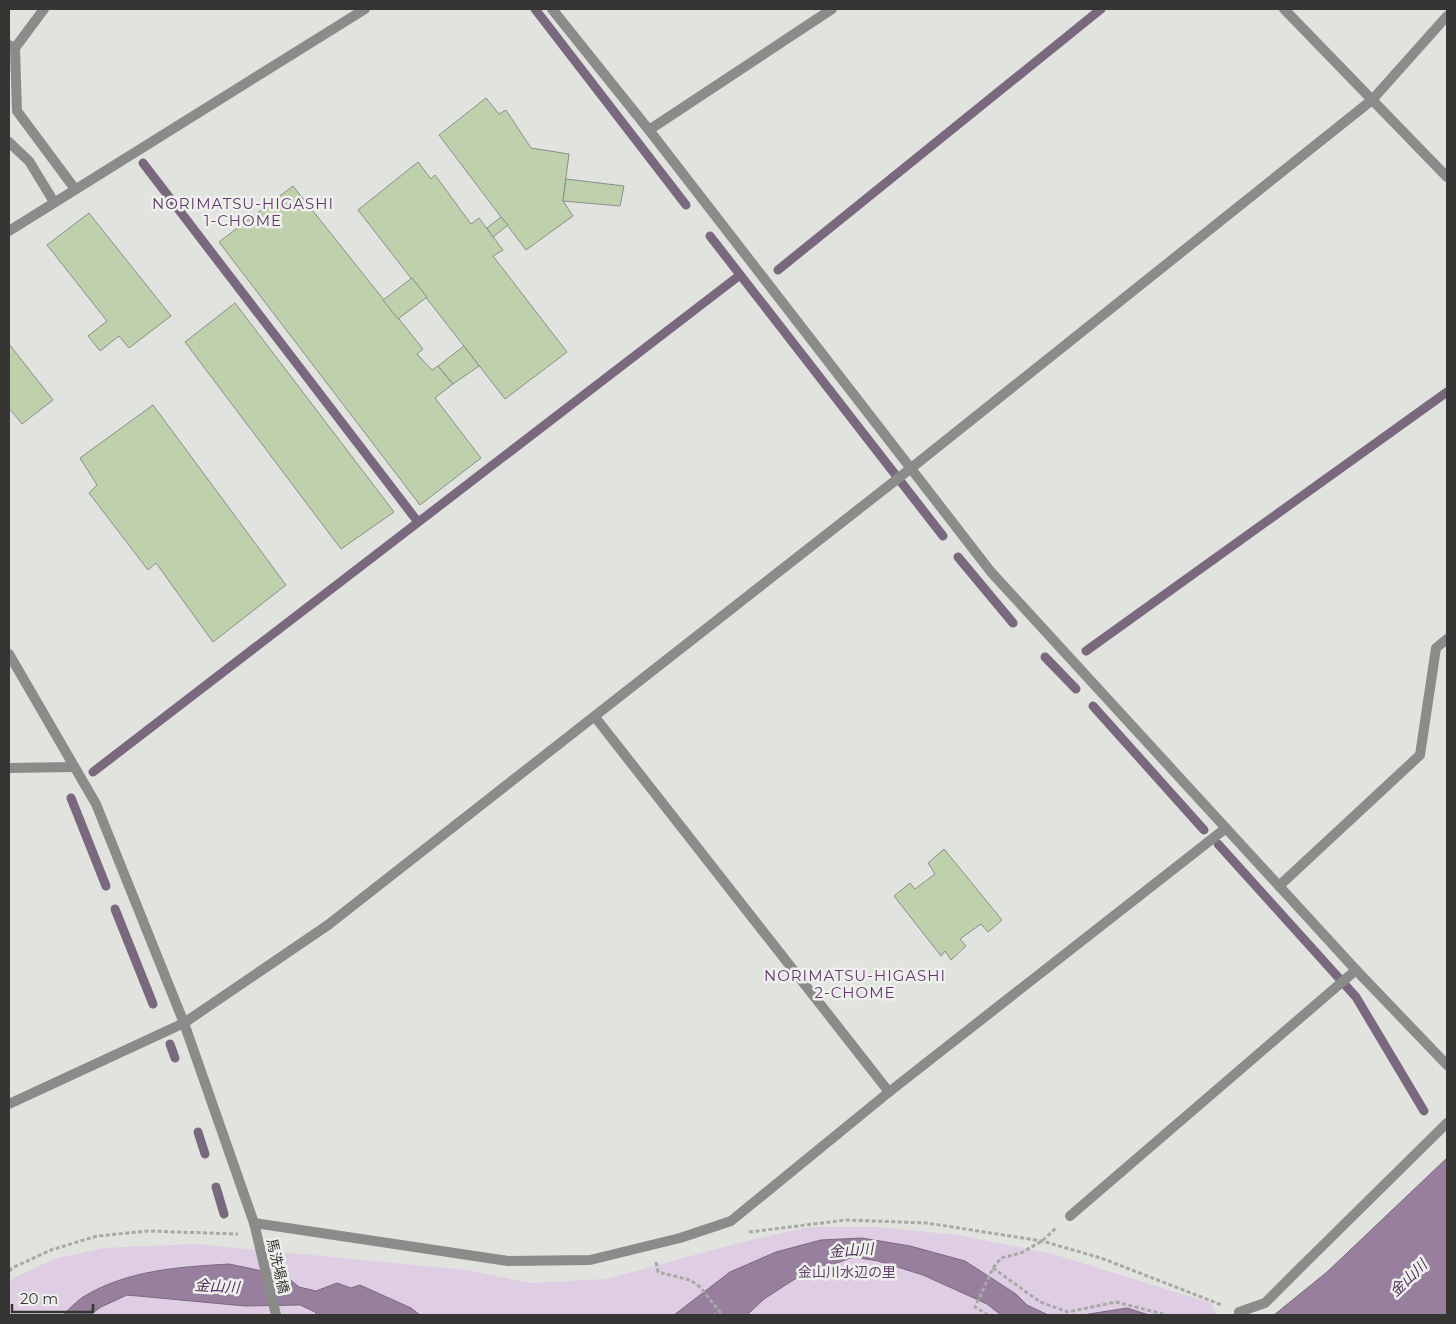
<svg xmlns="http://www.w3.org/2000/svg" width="1456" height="1324" font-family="Montserrat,'Noto Sans JP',sans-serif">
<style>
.green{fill:#dfcee3}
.water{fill:#977f9d;stroke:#7a697e}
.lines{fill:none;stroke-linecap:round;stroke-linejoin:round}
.stream{stroke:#7a697e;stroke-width:9}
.building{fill:#bed0ac;stroke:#8c8d8a}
.path{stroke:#a8a9a6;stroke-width:3;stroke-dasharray:4 2.5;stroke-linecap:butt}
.service{stroke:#8b8b8a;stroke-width:10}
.minor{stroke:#8b8b8a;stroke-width:10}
.tertiary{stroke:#8b8b8a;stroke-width:10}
.minor-bridge{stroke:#8b8b8a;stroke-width:10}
.labels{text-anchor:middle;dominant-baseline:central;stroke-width:5;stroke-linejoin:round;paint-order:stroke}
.street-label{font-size:14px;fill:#353534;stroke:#eef0ec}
.park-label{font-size:14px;fill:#623f6b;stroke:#eef0ec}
.neighbourhood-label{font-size:15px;letter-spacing:1px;fill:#63386e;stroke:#eef0ec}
.water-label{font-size:15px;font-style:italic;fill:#54325d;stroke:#eef0ec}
</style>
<rect width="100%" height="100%" fill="#e1e3df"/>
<polygon class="green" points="809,1227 878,1227 958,1235 1053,1254 1211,1303 1217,1315 9,1315 9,1283 15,1277 54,1259 103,1248 197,1244 467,1270 530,1283 606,1279 742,1242"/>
<g class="water">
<polygon points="1447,1158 1447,1315 1274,1315 1327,1272"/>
<polygon points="862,1238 910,1246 965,1261 1016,1294 1027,1305 1048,1315 1001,1315 987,1304 923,1275 878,1261 853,1257 795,1279 764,1299 747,1315 674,1315 730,1272 776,1252 821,1240"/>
<path d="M 229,1264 L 286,1276 L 299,1287 L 316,1291 L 337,1283 L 351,1288 L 360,1285 L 411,1308 L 420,1315 L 317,1315 L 315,1312 L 300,1305 L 245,1306 L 127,1295 L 101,1307 L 90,1315 L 63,1315 C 69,1309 76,1302 83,1297 C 127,1270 179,1267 229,1264 Z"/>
<polygon points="1127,1308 1149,1315 1083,1315 1089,1314"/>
</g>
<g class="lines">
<g class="stream">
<polyline points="535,9 686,205"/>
<polyline points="143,163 418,522"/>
<polyline points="710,236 943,536"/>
<polyline points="778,270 1101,9"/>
<polyline points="958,557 1013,623"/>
<polyline points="1086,651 1447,392"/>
<polyline points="1045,657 1076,689"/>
<polyline points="1093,706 1204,830"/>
<polyline points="93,772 740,275"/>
<polyline points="71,798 106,886"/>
<polyline points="1218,844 1356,997 1424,1111"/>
<polyline points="115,909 153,1004"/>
<polyline points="170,1044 175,1058"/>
<polyline points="198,1132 205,1154"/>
<polyline points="216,1187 224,1214"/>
</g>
</g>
<g class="building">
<polygon points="486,98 499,114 506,110 531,148 569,154 563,201 573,216 526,250 439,135"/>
<polygon points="418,162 431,179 435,175 471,224 479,218 503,250 493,256 567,352 505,399 358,210"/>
<polygon points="566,179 624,186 620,206 563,201"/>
<polygon points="293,186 423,349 417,354 432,370 438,366 453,384 435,398 481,458 420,505 219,242"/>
<polygon points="89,213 171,316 129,348 119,336 100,351 88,336 107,321 47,245"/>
<polygon points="501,217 508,225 493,237 487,228"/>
<polygon points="412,278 427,297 398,319 383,300"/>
<polygon points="235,303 394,512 341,549 185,342"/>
<polygon points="9,344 53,400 22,424 9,408"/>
<polygon points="464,346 479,366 453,384 438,366"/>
<polygon points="153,405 286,585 213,642 156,563 148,570 89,493 97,485 80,458"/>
<polygon points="944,849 1002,920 988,932 981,924 960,939 966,946 951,960 945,951 941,956 894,896 910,883 915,889 935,874 928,863"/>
</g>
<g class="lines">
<g class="path">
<polyline points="749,1232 846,1220 927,1223 1042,1241 1101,1258 1222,1305"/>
<polyline points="656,1262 658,1272 690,1280 700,1287 720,1312 714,1315"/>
<polyline points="993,1268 1040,1302 1068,1312 1116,1302 1167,1315"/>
<polyline points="9,1271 14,1267 51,1250 97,1236 148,1231 238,1234"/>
<polyline points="988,1315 975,1307 993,1268 1001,1258 1021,1253 1042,1241 1056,1228"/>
</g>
<g class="service">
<polyline points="9,768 74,767"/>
<polyline points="1239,1312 1265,1303 1302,1266"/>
</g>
<g class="minor">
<polyline points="552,9 649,130 991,572 1356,970 1447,1065"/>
<polyline points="1284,9 1447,177"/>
<polyline points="9,45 15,48 17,111 75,189"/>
<polyline points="15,48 44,9"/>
<polyline points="649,130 832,9"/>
<polyline points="9,142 29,161 54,202"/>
<polyline points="9,231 365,9"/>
<polyline points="9,654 96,804 184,1023 254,1223 508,1261 590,1260 680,1238 731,1221 889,1092 1226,828"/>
<polyline points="595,717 889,1092"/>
<polyline points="1279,886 1420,755 1436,648 1447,639"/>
<polyline points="9,1104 184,1023 328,925 910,469 1372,100"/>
<polyline points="1070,1216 1356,970"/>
<polyline points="1302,1266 1447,1123"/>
</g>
<polyline class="tertiary" points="1372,100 1447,16"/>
<polyline class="minor-bridge" points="254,1223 276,1315"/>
</g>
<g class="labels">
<g class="street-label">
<text transform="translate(278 1266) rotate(77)">馬洗場橋</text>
</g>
<g class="park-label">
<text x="847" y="1272">金山川水辺の里</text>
</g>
<g class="neighbourhood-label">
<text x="243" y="203">NORIMATSU-HIGASHI<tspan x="243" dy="17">1-CHOME</tspan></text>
<text x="855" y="975">NORIMATSU-HIGASHI<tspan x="855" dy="17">2-CHOME</tspan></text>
</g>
<g class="water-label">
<text transform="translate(851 1250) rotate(-4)">金山川</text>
<text transform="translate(1408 1278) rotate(-44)">金山川</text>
<text transform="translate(217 1286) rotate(3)">金山川</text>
</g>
</g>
<rect width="1456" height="1324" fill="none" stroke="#353534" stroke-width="20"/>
<path d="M12 1304v8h81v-8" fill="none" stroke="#353534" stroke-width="2.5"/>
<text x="20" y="1304" font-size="15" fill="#353534" stroke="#eef0ec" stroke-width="4" paint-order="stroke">20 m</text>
</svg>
